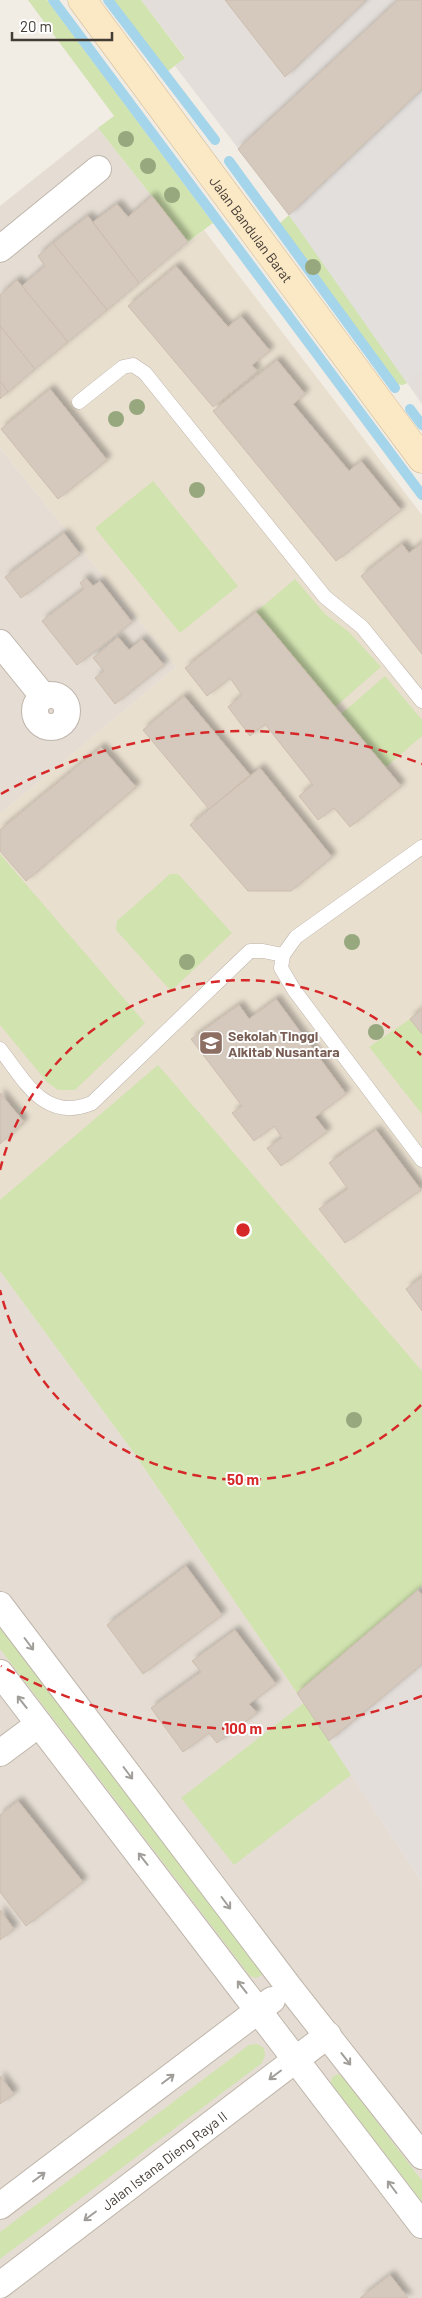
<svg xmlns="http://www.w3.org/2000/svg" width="422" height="2298" font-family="Barlow,sans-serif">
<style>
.residential{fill:#e5ddd3}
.industrial{fill:#e3ded9}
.education{fill:#e9dfcf}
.green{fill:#d1e3af}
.parking{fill:#e2dfdc}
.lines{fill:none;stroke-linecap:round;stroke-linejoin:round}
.stream{stroke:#a4d5eb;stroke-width:10}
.building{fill:#d5c9be;stroke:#ccbdae;filter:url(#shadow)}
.lane-casing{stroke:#bfb5ab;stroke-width:15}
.street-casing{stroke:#bfb5ab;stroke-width:28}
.secondary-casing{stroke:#d1bc99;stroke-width:29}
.lane{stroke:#fff;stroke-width:14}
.street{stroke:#fff;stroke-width:26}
.secondary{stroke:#fbe8c5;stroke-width:28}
.tree{fill:#97a87f}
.oneway{stroke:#a19e9a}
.ring{fill:none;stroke:#d62828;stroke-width:2.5;stroke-dasharray:9 6}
.labels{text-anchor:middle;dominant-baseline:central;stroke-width:4;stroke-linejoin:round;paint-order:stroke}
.street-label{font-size:14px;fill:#433c35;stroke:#fff}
.education-label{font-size:14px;font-weight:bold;fill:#785e54;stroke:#fff;text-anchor:start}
.centre{fill:#d62828;stroke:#fff;stroke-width:2.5}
.ring-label{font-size:15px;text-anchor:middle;font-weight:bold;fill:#d62828;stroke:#fff;stroke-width:4;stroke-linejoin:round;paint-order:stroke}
</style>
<defs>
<filter id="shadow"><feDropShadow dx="4.5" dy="-4.5" stdDeviation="2.5" flood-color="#0004"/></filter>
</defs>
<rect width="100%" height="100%" fill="#f1ece4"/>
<g class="residential">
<polygon points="98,128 188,242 0,399 0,206"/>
<polygon points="0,448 176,667 0,814"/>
<polygon points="0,1271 134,1453 304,1703 422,1882 422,2298 0,2298"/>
</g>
<g class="industrial">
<polygon points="141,0 422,0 422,404 289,215 175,66 185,57"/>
<polygon points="422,1586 422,1882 297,1693"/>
</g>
<polygon class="education" points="204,230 422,515 422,1586 297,1693 134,1453 0,1271 0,814 176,667 0,448 0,399"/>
<g class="green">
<polygon points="28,0 47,0 213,223 188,242 98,128 114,116"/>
<polygon points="113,0 141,0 185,58 168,71"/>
<polygon points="289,215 407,383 403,385 395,384 278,225"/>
<polygon points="153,481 238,586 180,633 95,528"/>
<polygon points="295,579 325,614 349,632 381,667 335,707 256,612"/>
<polygon points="385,676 422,720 422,736 386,767 341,714"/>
<polygon points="0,854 145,1023 75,1090 58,1090 47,1082 0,1025"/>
<polygon points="170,874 178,874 232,933 171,991 116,930 117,921"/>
<polygon points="410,1019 422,1034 422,1114 369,1047"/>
<polygon points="158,1065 422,1371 422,1586 297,1693 134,1453 0,1271 0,1200"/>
<polygon points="0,1627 262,1969 262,1975 256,1978 250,1976 0,1649"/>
<polygon points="304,1703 351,1775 234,1865 181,1798"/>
<polygon points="257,2044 264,2048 265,2055 262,2063 0,2259 0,2232 249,2045"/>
<polygon points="338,2074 343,2077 422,2181 422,2202 331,2083 332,2077"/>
</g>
<polygon class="parking" points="422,89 422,369 407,383 289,215"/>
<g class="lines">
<g class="stream">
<polyline points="53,0 422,495"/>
<polyline points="108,0 215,140"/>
<polyline points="229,161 395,388"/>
<polyline points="410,409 422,425"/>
</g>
</g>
<g class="building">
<polygon points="225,0 366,0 285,77"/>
<polygon points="398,0 422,0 422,89 289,215 238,149"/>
<polygon points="152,196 188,242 139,283 93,222 117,204 128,217"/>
<polygon points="88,216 139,283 107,310 53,243"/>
<polygon points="53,243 107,310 68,342 22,286 45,266 38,256"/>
<polygon points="176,266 228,327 241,316 270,351 252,365 257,371 213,407 128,306"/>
<polygon points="17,280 68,342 35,369 0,326 0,295"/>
<polygon points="0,326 35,369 8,392 0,381"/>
<polygon points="277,360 305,394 293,404 349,471 361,461 401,510 336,561 213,411"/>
<polygon points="0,381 8,392 0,399"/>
<polygon points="50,389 107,460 58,499 1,429"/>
<polygon points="64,533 80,554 21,598 5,577"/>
<polygon points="422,543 422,654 361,576 402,544 409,553"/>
<polygon points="86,578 93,586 100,581 132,622 77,665 42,621 84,589 80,583"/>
<polygon points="256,612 401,786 350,827 334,808 318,820 299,796 313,785 265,724 250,736 228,707 242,695 230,678 207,696 185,668"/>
<polygon points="118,637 129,650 142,639 164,665 115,704 95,678 104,671 93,658"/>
<polygon points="184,696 250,775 209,809 143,730"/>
<polygon points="101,747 136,787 26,881 0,851 0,830"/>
<polygon points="260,768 332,857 291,891 248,891 190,825"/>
<polygon points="276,999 346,1094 315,1117 327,1132 281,1166 267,1148 282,1138 274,1126 254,1141 232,1113 242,1106 191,1039 239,1005 249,1019"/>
<polygon points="422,1009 422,1034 410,1019"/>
<polygon points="0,1093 24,1122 0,1144"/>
<polygon points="376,1130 421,1190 345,1243 319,1209 348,1189 329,1163"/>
<polygon points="422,1277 422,1311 406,1289"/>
<polygon points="186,1566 222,1615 143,1674 107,1625"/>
<polygon points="418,1590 422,1595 422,1664 329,1741 297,1693"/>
<polygon points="235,1630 276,1684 249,1704 257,1713 217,1743 209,1733 183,1752 151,1708 201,1672 192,1661"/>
<polygon points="18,1801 83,1882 26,1926 0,1892 0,1815"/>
<polygon points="0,1910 14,1929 0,1940"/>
<polygon points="0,2076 14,2094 0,2104"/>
<polygon points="390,2275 408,2298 360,2298"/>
</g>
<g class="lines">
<defs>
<g id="lane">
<polyline points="79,402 123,367 133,365 145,373 325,597 362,627 422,701"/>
<polyline points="283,955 281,968 294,990 422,1160"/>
<path d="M 0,1049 C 25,1081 45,1123 92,1103 L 250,951 L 263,951 L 283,955 L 296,937 L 422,847"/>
</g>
<g id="street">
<polyline points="0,249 98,169"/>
<polyline points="0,643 43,696"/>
<circle cx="51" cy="711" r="16"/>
<polyline points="0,1605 289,1987 422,2156"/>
<polyline points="0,1673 422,2225"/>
<polyline points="0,1753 39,1724"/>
<polyline points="0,2206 272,2000"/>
<path id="s1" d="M 0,2285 L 328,2035"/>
</g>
<g id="secondary">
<path id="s2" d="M 82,0 L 422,459"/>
</g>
</defs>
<use href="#lane" class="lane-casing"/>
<use href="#street" class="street-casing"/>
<use href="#secondary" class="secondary-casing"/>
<use href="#lane" class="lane"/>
<use href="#street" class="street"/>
<use href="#secondary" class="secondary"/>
</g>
<g class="tree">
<circle cx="126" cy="139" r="8"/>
<circle cx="148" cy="166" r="8"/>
<circle cx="172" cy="195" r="8"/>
<circle cx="313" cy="267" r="8"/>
<circle cx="137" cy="407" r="8"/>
<circle cx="116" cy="419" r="8"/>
<circle cx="197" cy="490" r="8"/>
<circle cx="352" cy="942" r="8"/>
<circle cx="187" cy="962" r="8"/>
<circle cx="376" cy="1032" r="8"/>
<circle cx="354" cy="1420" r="8"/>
</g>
<defs><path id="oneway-shaft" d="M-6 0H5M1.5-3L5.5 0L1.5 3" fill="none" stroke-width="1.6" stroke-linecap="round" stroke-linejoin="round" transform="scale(1.25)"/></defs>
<g class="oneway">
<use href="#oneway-shaft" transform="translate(29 1644) rotate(53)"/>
<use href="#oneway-shaft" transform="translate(22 1702) rotate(-128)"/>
<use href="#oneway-shaft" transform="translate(128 1773) rotate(53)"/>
<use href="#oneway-shaft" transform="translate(143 1859) rotate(-128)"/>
<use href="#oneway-shaft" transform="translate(226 1903) rotate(53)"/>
<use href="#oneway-shaft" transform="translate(242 1987) rotate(-128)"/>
<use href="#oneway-shaft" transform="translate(346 2059) rotate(52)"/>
<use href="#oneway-shaft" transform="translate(275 2075) rotate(143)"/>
<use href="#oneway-shaft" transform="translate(168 2079) rotate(-37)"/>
<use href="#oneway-shaft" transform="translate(39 2177) rotate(-37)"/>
<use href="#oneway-shaft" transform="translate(392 2187) rotate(-127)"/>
<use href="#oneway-shaft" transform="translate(90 2216) rotate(143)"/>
</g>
<g class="ring">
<path d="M421 1405A250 250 0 0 1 0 1290M0 1170A250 250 0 0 1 421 1055"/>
<path d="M422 1696A499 499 0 0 1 1 1666M1 794A499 499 0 0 1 422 764"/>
</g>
<defs>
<symbol id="university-square" viewBox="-11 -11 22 22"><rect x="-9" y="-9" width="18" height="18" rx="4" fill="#8d6e63" stroke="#fff"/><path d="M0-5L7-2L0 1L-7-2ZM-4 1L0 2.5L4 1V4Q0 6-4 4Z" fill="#fff"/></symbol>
</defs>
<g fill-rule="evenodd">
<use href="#university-square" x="197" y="1029" width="28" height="28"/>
</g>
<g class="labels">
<g class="street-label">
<text stroke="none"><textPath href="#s2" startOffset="285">Jalan Bandulan Barat</textPath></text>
<text stroke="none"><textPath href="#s1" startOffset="206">Jalan Istana Dieng Raya II</textPath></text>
</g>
<g class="education-label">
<text x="228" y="1035">Sekolah Tinggi<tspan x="228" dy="16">Alkitab Nusantara</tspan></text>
</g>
</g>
<circle cx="243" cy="1230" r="8" class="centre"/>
<g class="ring-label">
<text x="243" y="1485">50 m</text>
<text x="243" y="1734">100 m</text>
</g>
<path d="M12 32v8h100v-8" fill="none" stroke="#433c35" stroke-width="2.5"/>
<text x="20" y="32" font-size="15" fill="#433c35" stroke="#ffffff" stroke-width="4" paint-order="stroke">20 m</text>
</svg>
